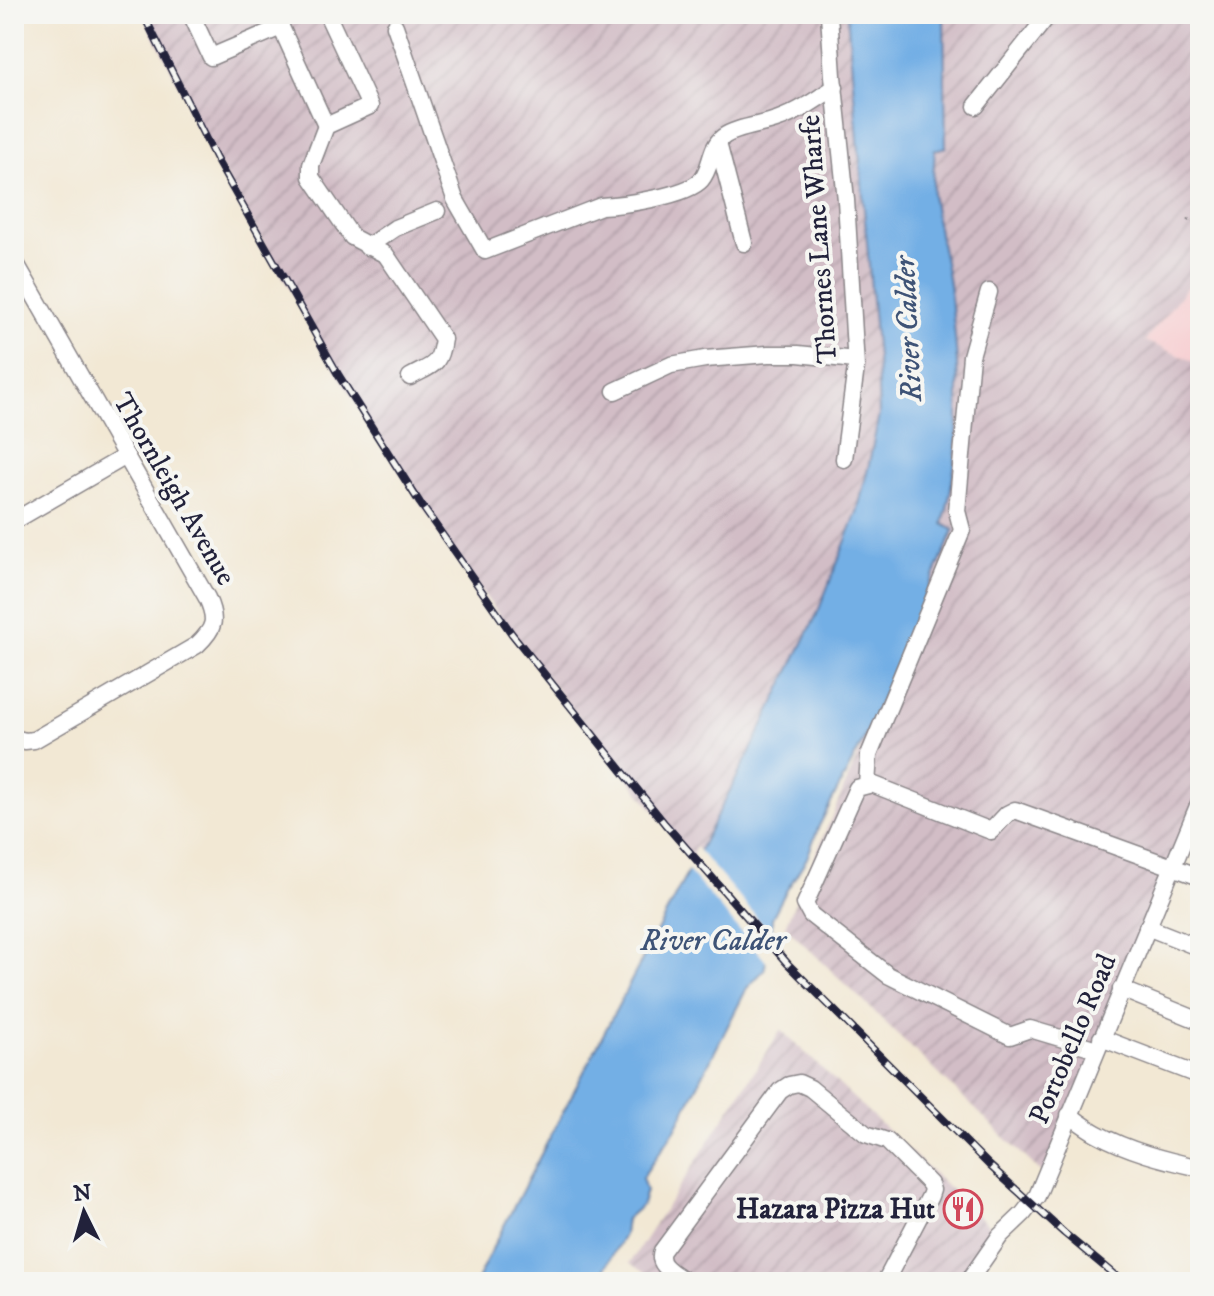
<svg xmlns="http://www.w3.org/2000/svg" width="1214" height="1296" font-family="'IM FELL DW Pica',serif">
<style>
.built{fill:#f7cfd2}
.industrial{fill:url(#industrial-furrows)}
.water{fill:#73afe5;stroke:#4a6890;stroke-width:2}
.pier{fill:#f2e8d4}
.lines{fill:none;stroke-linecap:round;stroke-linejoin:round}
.minor-casing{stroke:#8a8588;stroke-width:19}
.path{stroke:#8a8588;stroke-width:3;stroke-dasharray:2 6;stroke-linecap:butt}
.minor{stroke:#fff;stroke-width:16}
.rail-casing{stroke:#22223b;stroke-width:8}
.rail{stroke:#f6f6f2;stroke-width:5;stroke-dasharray:15;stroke-linecap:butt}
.labels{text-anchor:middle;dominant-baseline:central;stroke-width:8;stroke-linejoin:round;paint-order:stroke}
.street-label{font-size:28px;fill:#22223b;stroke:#f6f6f2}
.poi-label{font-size:28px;font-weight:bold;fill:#22223b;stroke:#f6f6f2;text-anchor:end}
.water-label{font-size:30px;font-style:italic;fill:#3e5376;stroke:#f6f6f2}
</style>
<defs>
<pattern id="industrial-furrows" width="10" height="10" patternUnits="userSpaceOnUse" patternTransform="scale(2)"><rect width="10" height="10" fill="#d2bdc6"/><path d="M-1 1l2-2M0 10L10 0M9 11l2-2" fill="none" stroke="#b4a2ab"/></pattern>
</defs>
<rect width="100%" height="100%" fill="#f6f6f2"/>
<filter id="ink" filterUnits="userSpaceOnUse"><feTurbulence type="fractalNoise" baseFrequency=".0125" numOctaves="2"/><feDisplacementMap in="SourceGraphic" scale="16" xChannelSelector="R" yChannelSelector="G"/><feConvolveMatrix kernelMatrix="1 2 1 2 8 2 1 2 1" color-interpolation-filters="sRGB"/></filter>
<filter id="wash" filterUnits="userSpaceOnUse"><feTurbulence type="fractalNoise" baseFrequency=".006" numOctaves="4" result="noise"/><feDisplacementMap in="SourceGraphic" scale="32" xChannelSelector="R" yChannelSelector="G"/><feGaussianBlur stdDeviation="1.8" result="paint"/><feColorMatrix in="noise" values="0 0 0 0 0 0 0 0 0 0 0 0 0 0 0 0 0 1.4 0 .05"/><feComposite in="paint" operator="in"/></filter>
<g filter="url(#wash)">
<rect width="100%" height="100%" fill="#f2e8d4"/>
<polygon class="built" points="1200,270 1200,364 1145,341"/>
<g class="industrial">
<polygon points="143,14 890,14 916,449 723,908 665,824 512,634 420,503 339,376 216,159"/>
<polygon points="944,14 1200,14 1200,270 1145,341 1200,364 1200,801 1044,1175 785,926 954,531 943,525 949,501 958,429 955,340 950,290 933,200 932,179 944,57"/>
<polygon points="781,1030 1000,1236 968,1282 658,1282 630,1263"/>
</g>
<path class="water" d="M 847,14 L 944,14 L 946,147 L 935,150 C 934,167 932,183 933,200 C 937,230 946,260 950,291 C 960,367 964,449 943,524 L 954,530 L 863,741 L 819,826 L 807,858 L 785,893 L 772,918 L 772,937 L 764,970 L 747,988 L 676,1128 L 642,1178 L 646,1190 L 642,1205 L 626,1219 L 624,1235 L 597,1282 L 476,1282 L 496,1241 L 750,752 L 817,614 L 857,512 L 869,464 L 879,415 L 877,358 Z"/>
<polygon class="pier" points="696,847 776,940 769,965 685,867"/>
</g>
<g filter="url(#ink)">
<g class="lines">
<defs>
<g id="minor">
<polyline points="191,14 211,57 281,27"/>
<polyline points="275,14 326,126"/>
<path d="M 327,14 L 370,106 L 326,126 L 311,165 L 311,177 L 352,237 L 386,255 L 443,339 C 439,367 433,364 410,377"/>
<polyline points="829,14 833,76 846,200 856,367 844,459"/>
<path d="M 395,26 L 455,199 L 485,251 L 601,206 C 622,205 687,196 701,180 C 712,168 709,148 723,137 C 734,128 762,125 776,120 C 797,113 816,100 835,87"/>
<polyline points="976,106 1049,14"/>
<polyline points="718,143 744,243"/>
<polyline points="367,247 395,228 437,211"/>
<path d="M 14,260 L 207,598 C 217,620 215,628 197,645 L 34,740 L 25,741 L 14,738"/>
<polyline points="615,391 671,365 705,359 768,354 798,354 855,360"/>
<polyline points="14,521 126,456"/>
<polyline points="867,785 869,755 962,530 957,511 971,356 989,292"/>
<polyline points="1147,927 1200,948"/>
<polyline points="1121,989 1200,1021"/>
<polyline points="1101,1038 1200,1076"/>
<polyline points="1097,1049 1030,1029 1010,1036 888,975 811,915 805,904 857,788 872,784 991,831 1007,814 1015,810 1200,877"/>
<path d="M 1069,1115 C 1078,1121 1087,1128 1096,1133 C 1128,1151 1165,1160 1200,1168"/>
<path d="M 686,1282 C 676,1274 656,1266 662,1251 L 780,1091 L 789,1085 L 799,1083 L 810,1088 L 866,1134 L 887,1141 L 930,1184 L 932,1190 L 930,1196 L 885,1282"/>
<polyline points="968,1282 1000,1236 1023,1214 1037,1196 1200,801"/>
</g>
</defs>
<use href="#minor" class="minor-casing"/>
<g class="path">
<polyline points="1200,64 1193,73 1200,79"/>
<polyline points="1188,220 1200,214"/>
</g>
<use href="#minor" class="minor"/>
<defs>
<polyline id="rail" points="143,14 216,159 339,376 420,503 512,634 665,824 788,964 989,1165 1064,1233 1123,1282"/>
</defs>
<use href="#rail" class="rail-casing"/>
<use href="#rail" class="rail"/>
</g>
</g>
<defs>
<symbol id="restaurant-ring" viewBox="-11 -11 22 22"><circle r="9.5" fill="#f6f6f2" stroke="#d1495b" stroke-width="1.5"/><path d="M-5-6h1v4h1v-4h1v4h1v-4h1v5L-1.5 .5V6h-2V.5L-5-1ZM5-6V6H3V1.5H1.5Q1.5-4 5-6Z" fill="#d1495b"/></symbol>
</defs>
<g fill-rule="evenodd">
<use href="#restaurant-ring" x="941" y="1187" width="44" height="44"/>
</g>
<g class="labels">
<g class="street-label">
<text transform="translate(819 239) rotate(-94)">Thornes Lane Wharfe</text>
<text transform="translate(174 489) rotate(60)">Thornleigh Avenue</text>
<text transform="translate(1073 1039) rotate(-67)">Portobello Road</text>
</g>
<g class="poi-label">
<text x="935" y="1209">Hazara Pizza Hut</text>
</g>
<g class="water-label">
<text transform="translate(909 329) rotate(-93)">River Calder</text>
<text x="713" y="941">River Calder</text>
</g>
</g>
<rect width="1214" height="1296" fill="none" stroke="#f6f6f2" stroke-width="48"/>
<g transform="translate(84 1212) rotate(355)" stroke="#f6f6f2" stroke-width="6" paint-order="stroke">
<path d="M0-6L14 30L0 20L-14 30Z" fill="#22223b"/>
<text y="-12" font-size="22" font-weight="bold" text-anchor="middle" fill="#22223b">N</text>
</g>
</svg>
